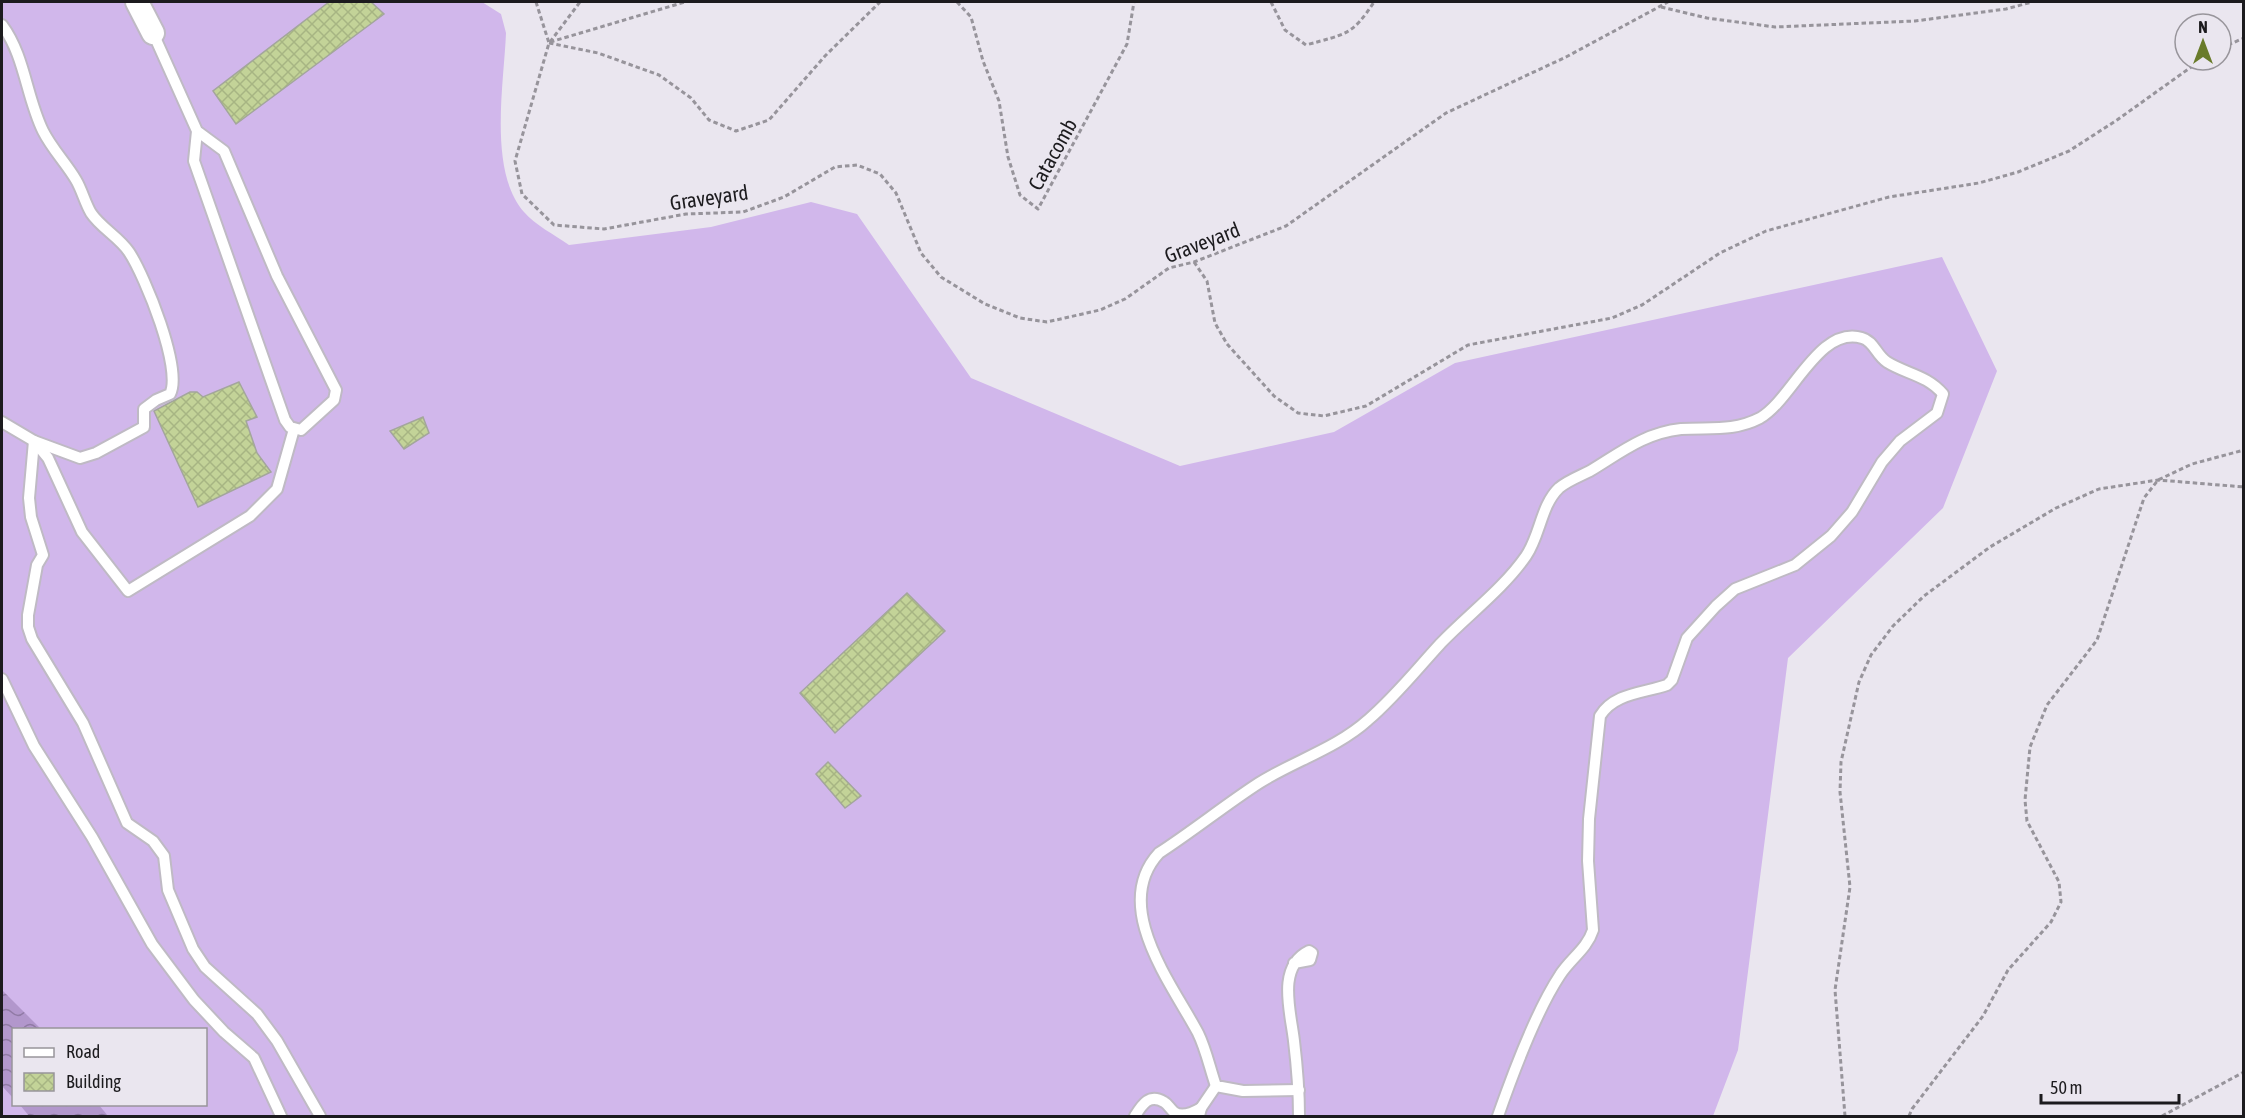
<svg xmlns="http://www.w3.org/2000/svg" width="2245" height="1118" font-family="'Asap Condensed',sans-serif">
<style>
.grass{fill:#d1b7eb;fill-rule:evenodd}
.water{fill:url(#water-waves)}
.building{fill:url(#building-cross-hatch);stroke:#a3a69c;stroke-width:1.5}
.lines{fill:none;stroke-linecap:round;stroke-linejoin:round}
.lane-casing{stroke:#bfbac4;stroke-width:14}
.street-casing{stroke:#bfbac4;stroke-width:26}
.path{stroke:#97949b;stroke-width:3;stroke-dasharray:4.5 3;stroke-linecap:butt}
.lane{stroke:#fff;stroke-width:10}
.street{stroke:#fff;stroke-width:22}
.labels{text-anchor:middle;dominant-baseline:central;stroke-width:4.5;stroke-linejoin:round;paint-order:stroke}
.street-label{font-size:21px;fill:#1c1b1e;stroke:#eae6ef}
</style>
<defs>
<pattern id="water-waves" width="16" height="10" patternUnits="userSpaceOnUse" patternTransform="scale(1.5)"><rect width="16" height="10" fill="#b297cc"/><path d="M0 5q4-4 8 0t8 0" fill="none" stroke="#907aa5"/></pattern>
<pattern id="building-cross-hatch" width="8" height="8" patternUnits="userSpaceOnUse" patternTransform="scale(1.5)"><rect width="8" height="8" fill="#c3d398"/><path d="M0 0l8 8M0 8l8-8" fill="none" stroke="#a7b583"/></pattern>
</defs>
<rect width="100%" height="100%" fill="#eae6ef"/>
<path class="grass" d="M 2,2 L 482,2 L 501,14 L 506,33 C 504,84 488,171 524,212 C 535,225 555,235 569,245 L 711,227 L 811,202 L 857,214 L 971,378 L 1180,466 L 1334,432 L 1455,363 L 1942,257 L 1997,371 L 1943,508 L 1788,658 L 1738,1050 L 1713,1116 L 2,1116 ZM 14,1030 L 206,1030 L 206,1104 L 14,1104 Z"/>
<g class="water">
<polygon points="2,990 41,1029 14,1030 13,1098 2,1086"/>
<polygon points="20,1105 99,1105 108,1116 29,1116"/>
</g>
<g class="building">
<polygon points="329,2 371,2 384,14 236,124 213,91"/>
<polygon points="239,382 257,417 246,421 257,453 271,472 198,507 154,411 190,392 197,392 203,397"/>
<polygon points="423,417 429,433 404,449 390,431"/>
<polygon points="907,593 945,631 835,733 800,693"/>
<polygon points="828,762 861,796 845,808 816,774"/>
</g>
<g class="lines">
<defs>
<g id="lane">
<path d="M 2,25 C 25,56 26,96 43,131 C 52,149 66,163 76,180 C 82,190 85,203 91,213 C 101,228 119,237 129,252 C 145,276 183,370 170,394 L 156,400 L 144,409 L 144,427 L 96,453 L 80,458 L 34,441 L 29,498 L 31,517 L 43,555 L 37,565 L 28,615 L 28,627 L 32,639 L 83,723 L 127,823 L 153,841 L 164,856 L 168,890 L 193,949 L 205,967 L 257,1014 L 277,1041 L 320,1116"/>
<polyline points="153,33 197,131 194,161 285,420 290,427 301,430 334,400 336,390 277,276 224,151 197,131"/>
<polyline points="2,422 34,441 48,458 82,532 128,591 250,516 277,489 294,429"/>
<polyline points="2,679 34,746 92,837 152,944 194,1000 224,1032 254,1058 281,1116"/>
<path d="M 1294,963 L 1310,960 L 1312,953 L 1309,951 C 1276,967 1291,1013 1294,1041 C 1297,1066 1299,1091 1299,1116"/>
<path d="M 1299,1090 L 1243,1091 L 1216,1086 C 1210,1069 1206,1049 1198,1033 C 1172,984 1110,906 1159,853 C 1193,831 1225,805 1259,783 C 1294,761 1337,748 1368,720 C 1395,697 1417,669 1441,643 C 1469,614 1503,589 1526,556 C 1540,536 1541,505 1559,488 C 1567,481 1580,476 1590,471 C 1620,453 1644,433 1681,429 C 1709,427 1733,432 1760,418 C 1792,400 1819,325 1862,338 C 1874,341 1876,355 1887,362 C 1906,374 1927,375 1943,394 L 1937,413 L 1900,441 L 1882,462 L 1852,512 L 1831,536 L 1795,565 L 1735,589 L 1716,606 L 1687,638 L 1672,680 L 1667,685 C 1644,693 1614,693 1600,716 L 1589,819 L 1588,861 L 1593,930 C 1587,949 1570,959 1560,975 C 1535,1013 1513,1073 1498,1116"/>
<polyline points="1201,1108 1216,1086"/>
<path d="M 1135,1116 C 1142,1105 1149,1093 1164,1102 C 1168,1104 1170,1109 1174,1112 C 1182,1118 1194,1112 1201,1108 L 1199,1116"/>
</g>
<polyline id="street" points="137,2 153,33"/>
</defs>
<use href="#lane" class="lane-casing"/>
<use href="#street" class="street-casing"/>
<g class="path">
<polyline points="536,2 549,43 515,161 522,194 554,225 604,229 686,214 743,212 784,197 835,167 857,165 880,174 896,193 921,253 941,277 985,304 1020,318 1047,322 1100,310 1125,299 1169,268 1194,262 1286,226 1446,113 1566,57 1668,2"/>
<polyline points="957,2 971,17 983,61 999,101 1008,157 1020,195 1038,209 1127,44 1134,2"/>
<path d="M 1271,2 L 1285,30 L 1306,45 C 1345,34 1352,36 1374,2"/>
<polyline points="1661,7 1707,18 1775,27 1915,21 2006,9 2032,2"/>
<polyline points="550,42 685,2"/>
<polyline points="550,42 580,2"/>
<polyline points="549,43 598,53 659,75 691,98 709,120 736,131 769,120 825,56 880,2"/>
<polyline points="2221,48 2244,38"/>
<polyline points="1194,262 1207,281 1215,323 1227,344 1274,396 1298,413 1324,416 1366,406 1468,345 1612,318 1642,305 1720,253 1766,231 1889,197 1979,183 2018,172 2069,151 2117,120 2201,60"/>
<polyline points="1845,1116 1835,990 1850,887 1840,792 1841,762 1859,682 1871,655 1893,626 1924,596 1990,547 2056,508 2099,489 2158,480 2244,487"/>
<polyline points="1909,1116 1912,1109 1983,1016 2008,970 2051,922 2061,902 2059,882 2027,821 2025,800 2030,747 2047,705 2097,640 2144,498 2158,480 2192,464 2244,450"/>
<polyline points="2162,1116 2244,1072"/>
</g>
<use href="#lane" class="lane"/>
<use href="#street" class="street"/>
</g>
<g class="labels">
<g class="street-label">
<text transform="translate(1052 154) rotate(-61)">Catacomb</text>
<text transform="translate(709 197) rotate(-8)">Graveyard</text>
<text transform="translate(1202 242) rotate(-21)">Graveyard</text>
</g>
</g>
<rect width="2245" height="1118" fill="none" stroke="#1c1b1e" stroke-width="6"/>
<rect x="12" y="1028" width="195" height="78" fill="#eae6ef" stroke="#98959b" stroke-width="1.5"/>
<rect x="24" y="1048" width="30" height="9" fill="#ffffff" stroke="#98959b" stroke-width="1.5"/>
<text x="66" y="1058" font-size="18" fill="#1c1b1e">Road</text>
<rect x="24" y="1073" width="30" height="18" fill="url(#building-cross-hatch)" stroke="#98959b" stroke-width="1.5"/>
<text x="66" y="1088" font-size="18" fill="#1c1b1e">Building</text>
<g transform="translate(2203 42)"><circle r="28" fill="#eae6ef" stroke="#98959b" stroke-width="1.5"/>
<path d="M0-4.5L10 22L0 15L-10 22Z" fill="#697b2a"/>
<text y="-9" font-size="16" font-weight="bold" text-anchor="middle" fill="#1c1b1e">N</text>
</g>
<path d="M2041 1094v9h138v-9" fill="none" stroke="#1c1b1e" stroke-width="3"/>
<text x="2050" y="1094" font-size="18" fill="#1c1b1e" stroke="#eae6ef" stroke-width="4.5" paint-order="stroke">50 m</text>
</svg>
